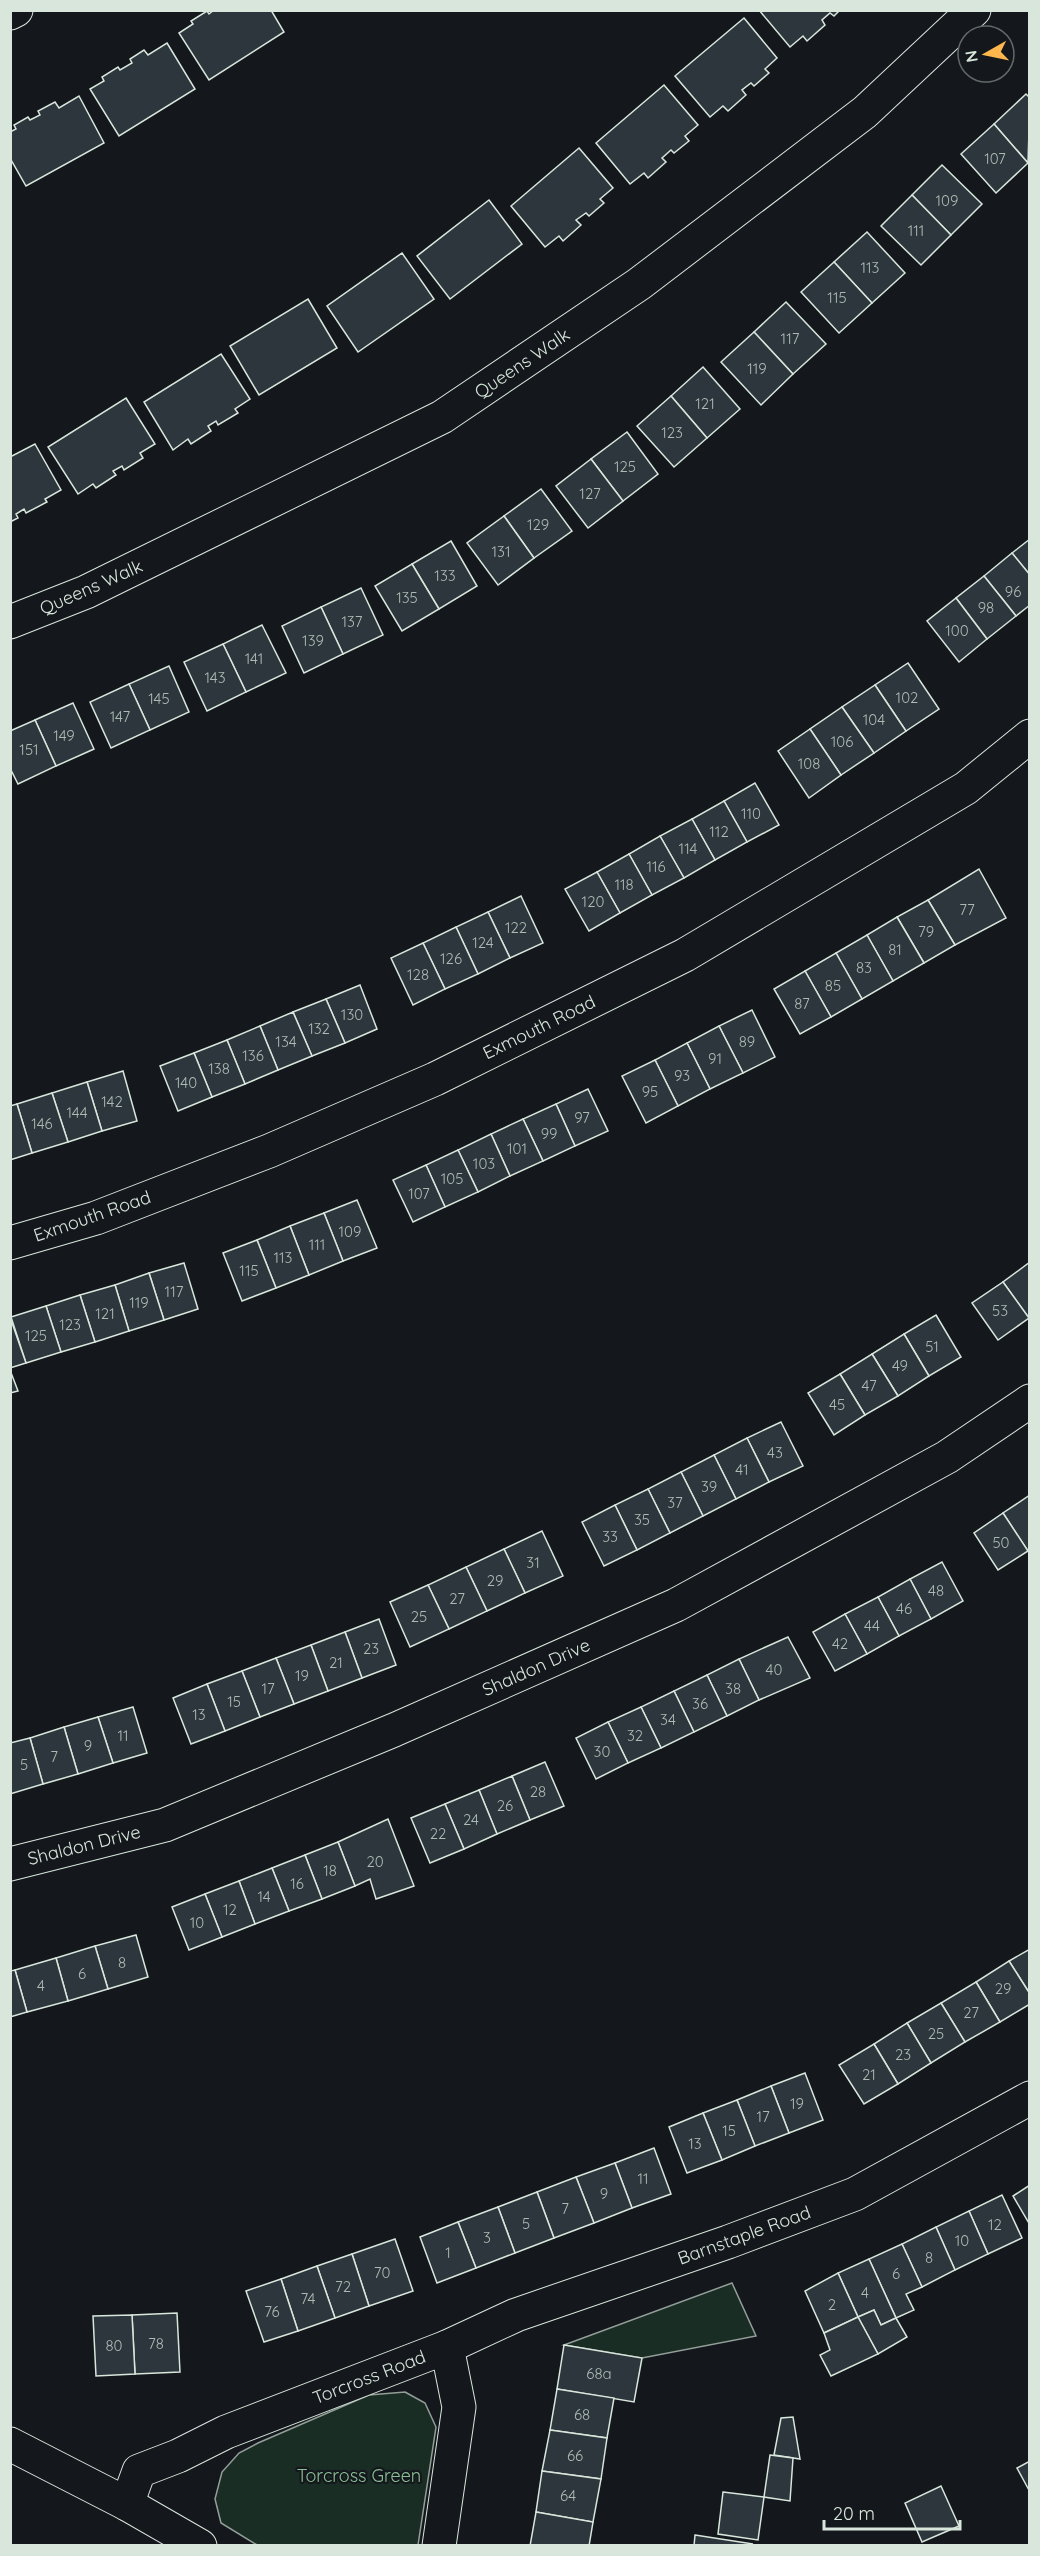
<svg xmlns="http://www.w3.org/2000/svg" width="1040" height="2556" font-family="Quicksand,sans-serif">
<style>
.green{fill:#1a2d24;stroke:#939e99;stroke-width:1.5}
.building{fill:#2c363c;stroke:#d8e6dc;stroke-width:1.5}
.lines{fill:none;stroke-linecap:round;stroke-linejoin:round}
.minor-casing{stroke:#d8e6dc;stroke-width:35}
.minor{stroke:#14181c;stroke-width:33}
.labels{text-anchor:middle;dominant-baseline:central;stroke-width:4.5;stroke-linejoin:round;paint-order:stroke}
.number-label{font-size:15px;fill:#adbab4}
.street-label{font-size:18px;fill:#d8e6dc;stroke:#14181c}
.park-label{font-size:18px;fill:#8ac095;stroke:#14181c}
</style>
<rect width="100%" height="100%" fill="#14181c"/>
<g class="green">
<polygon points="732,2283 756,2336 642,2358 564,2345"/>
<polygon points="405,2392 425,2403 436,2427 418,2545 257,2545 221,2523 215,2499 222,2472 239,2453 258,2443 369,2395"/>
</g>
<g class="building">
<polygon points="214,10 271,10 284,32 209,80 179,33 193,24 191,21 207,11 209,14"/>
<polygon points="759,10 840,10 834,16 830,13 822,20 825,25 807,41 803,36 790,47"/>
<polygon points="744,18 777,58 765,69 769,73 754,86 751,83 742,90 746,95 728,111 723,106 710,117 675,76"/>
<polygon points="167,43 195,89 119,136 90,89 104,81 102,77 118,67 120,70 132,63 130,59 144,50 148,55"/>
<polygon points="664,85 698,125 685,136 689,141 674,153 671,150 662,158 666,162 648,178 644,173 630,184 596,143"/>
<polygon points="1026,94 1030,98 1028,163 994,124"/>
<polygon points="79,96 104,143 26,186 10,158 10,132 16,129 14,125 28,117 30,120 40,115 38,111 55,102 59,108"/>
<polygon points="994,124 1028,163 996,193 961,154"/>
<polygon points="579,148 613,188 600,199 604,203 589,216 586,213 576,220 581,225 563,241 559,236 545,247 511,206"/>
<polygon points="942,165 982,204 951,235 912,195"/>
<polygon points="912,195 951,235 921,265 881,226"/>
<polygon points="489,200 522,244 450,299 417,256"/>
<polygon points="867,232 905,273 872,303 834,262"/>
<polygon points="402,253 434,299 358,352 327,306"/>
<polygon points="834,262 872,303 839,333 801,292"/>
<polygon points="308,299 337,348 259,395 230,346"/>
<polygon points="786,302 826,344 793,374 754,332"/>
<polygon points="754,332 793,374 761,405 721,362"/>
<polygon points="221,354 250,399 235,409 238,413 218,425 216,421 208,426 211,431 191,444 188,439 173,450 144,402"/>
<polygon points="703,367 740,409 707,438 671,396"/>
<polygon points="671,396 707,438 674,467 637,426"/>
<polygon points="126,398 155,444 140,453 143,458 124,470 122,466 113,471 116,475 96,488 93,484 78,494 48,447"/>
<polygon points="627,432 658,474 623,501 591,459"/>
<polygon points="35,444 61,490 45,499 47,502 26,513 24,509 16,514 18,518 10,522 10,457"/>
<polygon points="591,459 623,501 588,528 556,486"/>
<polygon points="541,489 572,531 534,558 504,516"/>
<polygon points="504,516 534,558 498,585 467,543"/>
<polygon points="1030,539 1030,575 1012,553"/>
<polygon points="451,541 477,586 439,609 412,564"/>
<polygon points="1012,553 1030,575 1030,605 1016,616 984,576"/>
<polygon points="412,564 439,609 402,631 375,586"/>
<polygon points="984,576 1016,616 987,639 956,598"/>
<polygon points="361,588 383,635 343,654 321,607"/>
<polygon points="956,598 987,639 959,662 927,621"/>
<polygon points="321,607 343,654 304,673 282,626"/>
<polygon points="262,625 286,673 246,692 223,644"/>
<polygon points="223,644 246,692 207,711 184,662"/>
<polygon points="908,663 939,709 906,731 875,685"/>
<polygon points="169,666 189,712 150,730 129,684"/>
<polygon points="129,684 150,730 111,748 90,702"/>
<polygon points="875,685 906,731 874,753 842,707"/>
<polygon points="73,703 94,749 56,766 35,720"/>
<polygon points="842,707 874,753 841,775 810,729"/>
<polygon points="35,720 56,766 18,784 10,768 10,731"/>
<polygon points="810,729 841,775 809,798 778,751"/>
<polygon points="755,783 779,825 747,842 724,801"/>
<polygon points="724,801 747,842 715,860 692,819"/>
<polygon points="692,819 715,860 684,878 660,836"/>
<polygon points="660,836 684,878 652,895 629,854"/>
<polygon points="629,854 652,895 620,913 597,872"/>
<polygon points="979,869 1006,918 955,945 928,900"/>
<polygon points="597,872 620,913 589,931 565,889"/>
<polygon points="521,896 543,943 510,958 488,912"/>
<polygon points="928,900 955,945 924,963 897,917"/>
<polygon points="488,912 510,958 478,974 456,927"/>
<polygon points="897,917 924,963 893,981 867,935"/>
<polygon points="456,927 478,974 445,989 423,943"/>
<polygon points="867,935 893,981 862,999 836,953"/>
<polygon points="423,943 445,989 413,1005 391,958"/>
<polygon points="836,953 862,999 831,1017 805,971"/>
<polygon points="805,971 831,1017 800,1034 774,989"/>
<polygon points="360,985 377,1029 345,1043 326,999"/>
<polygon points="326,999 345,1043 312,1056 293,1012"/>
<polygon points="752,1010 775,1057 743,1073 719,1026"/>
<polygon points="293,1012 312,1056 278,1070 260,1026"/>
<polygon points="260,1026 278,1070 245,1084 227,1040"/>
<polygon points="719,1026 743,1073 710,1089 687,1043"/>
<polygon points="227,1040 245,1084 212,1097 194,1053"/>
<polygon points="687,1043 710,1089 678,1106 655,1060"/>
<polygon points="194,1053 212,1097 178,1111 160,1066"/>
<polygon points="655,1060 678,1106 646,1123 622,1076"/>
<polygon points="123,1071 137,1121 102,1131 87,1082"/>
<polygon points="87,1082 102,1131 68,1142 52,1093"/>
<polygon points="588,1089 608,1131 575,1146 556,1104"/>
<polygon points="52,1093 68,1142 32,1153 17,1104"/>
<polygon points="17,1104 32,1153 10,1160 10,1106"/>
<polygon points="556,1104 575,1146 543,1161 523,1119"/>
<polygon points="523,1119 543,1161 510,1176 491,1134"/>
<polygon points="491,1134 510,1176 478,1192 458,1150"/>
<polygon points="458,1150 478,1192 445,1207 426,1165"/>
<polygon points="426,1165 445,1207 413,1222 393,1180"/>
<polygon points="357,1200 377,1248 343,1261 324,1213"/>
<polygon points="324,1213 343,1261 309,1275 290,1226"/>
<polygon points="290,1226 309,1275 276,1288 257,1240"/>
<polygon points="257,1240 276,1288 242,1301 223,1253"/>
<polygon points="1030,1262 1030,1317 1029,1318 1003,1282"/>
<polygon points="184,1263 198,1309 164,1320 149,1273"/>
<polygon points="149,1273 164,1320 129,1331 115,1285"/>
<polygon points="1003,1282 1029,1318 998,1340 972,1303"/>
<polygon points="115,1285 129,1331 95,1342 80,1295"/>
<polygon points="80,1295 95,1342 61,1352 46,1306"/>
<polygon points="46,1306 61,1352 26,1363 11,1317"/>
<polygon points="936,1315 961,1357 929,1376 904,1334"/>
<polygon points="10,1317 26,1363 10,1368"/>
<polygon points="904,1334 929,1376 898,1396 872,1354"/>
<polygon points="872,1354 898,1396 865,1415 840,1374"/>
<polygon points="10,1370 18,1391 10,1393"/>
<polygon points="840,1374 865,1415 834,1435 808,1393"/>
<polygon points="781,1422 803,1466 769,1482 747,1438"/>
<polygon points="747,1438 769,1482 736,1499 714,1455"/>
<polygon points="714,1455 736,1499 703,1516 681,1472"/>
<polygon points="681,1472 703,1516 670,1533 648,1489"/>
<polygon points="648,1489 670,1533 637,1550 615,1505"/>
<polygon points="1030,1495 1030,1549 1028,1551 1003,1513"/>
<polygon points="615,1505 637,1550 604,1566 582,1522"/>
<polygon points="1003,1513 1028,1551 998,1570 974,1533"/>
<polygon points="542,1531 563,1576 525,1593 504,1549"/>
<polygon points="504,1549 525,1593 487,1611 466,1567"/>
<polygon points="942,1562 963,1601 931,1619 910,1579"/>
<polygon points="466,1567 487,1611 449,1629 428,1585"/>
<polygon points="910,1579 931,1619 899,1636 878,1597"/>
<polygon points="428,1585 449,1629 410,1647 390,1602"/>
<polygon points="878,1597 899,1636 867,1654 845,1614"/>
<polygon points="845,1614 867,1654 835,1671 813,1632"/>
<polygon points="379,1619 396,1665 362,1678 345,1632"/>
<polygon points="345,1632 362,1678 328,1691 311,1645"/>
<polygon points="788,1637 810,1678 759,1700 739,1659"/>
<polygon points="311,1645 328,1691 294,1704 276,1658"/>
<polygon points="276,1658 294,1704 260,1717 242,1671"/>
<polygon points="739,1659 759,1700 727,1716 707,1675"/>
<polygon points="242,1671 260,1717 225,1731 207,1684"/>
<polygon points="707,1675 727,1716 694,1732 674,1691"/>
<polygon points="207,1684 225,1731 191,1744 173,1698"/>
<polygon points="674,1691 694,1732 661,1748 641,1707"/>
<polygon points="133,1707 147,1753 113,1763 98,1717"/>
<polygon points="641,1707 661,1748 628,1763 608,1722"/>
<polygon points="98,1717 113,1763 78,1774 64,1727"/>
<polygon points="608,1722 628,1763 596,1779 576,1738"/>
<polygon points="64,1727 78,1774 43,1784 30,1738"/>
<polygon points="30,1738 43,1784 10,1794 10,1743"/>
<polygon points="545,1762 564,1806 530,1820 512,1776"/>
<polygon points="512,1776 530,1820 497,1834 479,1790"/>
<polygon points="479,1790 497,1834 464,1849 445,1804"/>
<polygon points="445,1804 464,1849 430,1863 411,1818"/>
<polygon points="388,1819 414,1886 376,1899 370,1879 355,1886 338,1842"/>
<polygon points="338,1842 355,1886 322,1899 305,1855"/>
<polygon points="305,1855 322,1899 289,1911 272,1868"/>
<polygon points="272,1868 289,1911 255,1924 239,1881"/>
<polygon points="239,1881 255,1924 222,1937 205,1894"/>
<polygon points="205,1894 222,1937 189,1950 172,1907"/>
<polygon points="136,1935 148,1977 108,1989 95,1946"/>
<polygon points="95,1946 108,1989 68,2001 56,1958"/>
<polygon points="1030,1949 1030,1994 1009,1961"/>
<polygon points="56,1958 68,2001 27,2012 15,1970"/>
<polygon points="1009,1961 1030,1994 1030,2004 1000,2022 976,1982"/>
<polygon points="15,1970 27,2012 10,2017 10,1971"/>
<polygon points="976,1982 1000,2022 965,2042 941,2003"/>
<polygon points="941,2003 965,2042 931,2063 907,2023"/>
<polygon points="907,2023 931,2063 898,2084 874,2044"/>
<polygon points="874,2044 898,2084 864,2104 839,2065"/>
<polygon points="805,2073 823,2120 789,2133 771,2086"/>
<polygon points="771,2086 789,2133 755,2146 737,2100"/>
<polygon points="737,2100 755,2146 722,2160 703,2113"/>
<polygon points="703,2113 722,2160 687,2173 669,2127"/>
<polygon points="654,2148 671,2194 632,2208 615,2163"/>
<polygon points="615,2163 632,2208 594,2223 576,2177"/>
<polygon points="576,2177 594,2223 554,2238 537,2192"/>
<polygon points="1030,2185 1030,2225 1013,2196"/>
<polygon points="537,2192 554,2238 515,2253 498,2207"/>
<polygon points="1002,2195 1022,2238 988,2254 969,2211"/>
<polygon points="498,2207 515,2253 476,2268 458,2222"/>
<polygon points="969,2211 988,2254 955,2270 936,2227"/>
<polygon points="458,2222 476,2268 437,2283 420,2237"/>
<polygon points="936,2227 955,2270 922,2287 902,2244"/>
<polygon points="395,2239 413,2291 369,2306 352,2254"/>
<polygon points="902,2244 922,2287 906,2294 914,2310 896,2318 869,2259"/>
<polygon points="352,2254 369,2306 335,2318 317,2266"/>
<polygon points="869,2259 896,2318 881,2325 874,2310 858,2317 838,2273"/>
<polygon points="317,2266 335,2318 298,2331 281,2279"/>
<polygon points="838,2273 858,2317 824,2333 805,2291"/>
<polygon points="281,2279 298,2331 264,2342 246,2291"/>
<polygon points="874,2310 881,2325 896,2318 907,2337 878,2354 858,2317"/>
<polygon points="177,2313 180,2372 135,2374 132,2315"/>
<polygon points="132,2315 135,2374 96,2376 93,2316"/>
<polygon points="858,2317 878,2354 831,2376 820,2355 830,2350 824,2333"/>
<polygon points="564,2345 642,2358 634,2402 557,2389"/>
<polygon points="557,2389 614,2398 607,2438 550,2430"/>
<polygon points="793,2417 800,2459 774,2455 781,2418"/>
<polygon points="550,2430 607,2438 601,2479 542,2471"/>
<polygon points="770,2455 793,2458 790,2501 764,2497"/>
<polygon points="1030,2461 1030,2492 1017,2468"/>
<polygon points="542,2471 601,2479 593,2522 536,2512"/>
<polygon points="941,2486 959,2526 922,2542 905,2503"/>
<polygon points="723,2492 764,2497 758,2540 718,2534"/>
<polygon points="536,2512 593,2522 589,2546 530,2546"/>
<polygon points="695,2535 753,2544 694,2546"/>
</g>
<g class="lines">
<defs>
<g id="minor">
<polyline points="10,13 16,10"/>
<polyline points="10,622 86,592 442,417 639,284 865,112 974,10"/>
<polyline points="10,1243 96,1218 269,1151 435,1079 685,955 966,788 1030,736"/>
<polyline points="10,1864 165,1825 394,1730 676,1605 947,1457 1030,1401"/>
<polyline points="447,2347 516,2315 728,2242 855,2194 1030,2098"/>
<polyline points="10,2444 127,2504 200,2546"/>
<polyline points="127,2504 139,2471 178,2456 226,2432 447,2347 459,2407 439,2546"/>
</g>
</defs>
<use href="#minor" class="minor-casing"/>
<use href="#minor" class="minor"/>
</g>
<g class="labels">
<g class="number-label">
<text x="995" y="158">107</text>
<text x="947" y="200">109</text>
<text x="916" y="230">111</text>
<text x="870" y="267">113</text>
<text x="837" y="297">115</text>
<text x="790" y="338">117</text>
<text x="757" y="368">119</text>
<text x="705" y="403">121</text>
<text x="672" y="432">123</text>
<text x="625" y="466">125</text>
<text x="590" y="493">127</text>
<text x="538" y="524">129</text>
<text x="501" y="551">131</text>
<text x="445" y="575">133</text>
<text x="1013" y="591">96</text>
<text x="407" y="597">135</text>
<text x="986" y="607">98</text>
<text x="352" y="621">137</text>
<text x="957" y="630">100</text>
<text x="313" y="640">139</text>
<text x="254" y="658">141</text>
<text x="215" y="677">143</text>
<text x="907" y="697">102</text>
<text x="159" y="698">145</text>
<text x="120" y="716">147</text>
<text x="874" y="719">104</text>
<text x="64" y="735">149</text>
<text x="842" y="741">106</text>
<text x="29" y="749">151</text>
<text x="809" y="763">108</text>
<text x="751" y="813">110</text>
<text x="719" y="831">112</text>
<text x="688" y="848">114</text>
<text x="656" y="866">116</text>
<text x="624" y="884">118</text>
<text x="593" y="901">120</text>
<text x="967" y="909">77</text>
<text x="516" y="927">122</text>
<text x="926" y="931">79</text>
<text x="483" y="942">124</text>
<text x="895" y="949">81</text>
<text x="451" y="958">126</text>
<text x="864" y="967">83</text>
<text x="418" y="974">128</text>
<text x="833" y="985">85</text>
<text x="802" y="1003">87</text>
<text x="352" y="1014">130</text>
<text x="319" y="1028">132</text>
<text x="286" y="1041">134</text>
<text x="747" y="1041">89</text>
<text x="253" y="1055">136</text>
<text x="715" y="1058">91</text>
<text x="219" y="1068">138</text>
<text x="682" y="1075">93</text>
<text x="186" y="1082">140</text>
<text x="650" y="1091">95</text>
<text x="112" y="1101">142</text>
<text x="77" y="1112">144</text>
<text x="582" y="1117">97</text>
<text x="42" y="1123">146</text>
<text x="549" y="1133">99</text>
<text x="517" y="1148">101</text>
<text x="484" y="1163">103</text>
<text x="452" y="1178">105</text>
<text x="419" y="1193">107</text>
<text x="350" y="1231">109</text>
<text x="317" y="1244">111</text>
<text x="283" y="1257">113</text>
<text x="249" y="1270">115</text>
<text x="174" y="1291">117</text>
<text x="139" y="1302">119</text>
<text x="1000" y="1310">53</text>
<text x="105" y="1313">121</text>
<text x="70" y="1324">123</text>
<text x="36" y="1335">125</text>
<text x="932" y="1346">51</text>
<text x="900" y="1365">49</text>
<text x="869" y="1385">47</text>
<text x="837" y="1404">45</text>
<text x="775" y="1452">43</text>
<text x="742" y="1469">41</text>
<text x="709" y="1486">39</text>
<text x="675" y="1502">37</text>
<text x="642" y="1519">35</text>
<text x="610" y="1536">33</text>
<text x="1001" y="1542">50</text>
<text x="533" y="1562">31</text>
<text x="495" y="1580">29</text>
<text x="936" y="1590">48</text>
<text x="457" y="1598">27</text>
<text x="904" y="1608">46</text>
<text x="419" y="1616">25</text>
<text x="872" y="1625">44</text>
<text x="840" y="1643">42</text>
<text x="371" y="1648">23</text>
<text x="336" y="1662">21</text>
<text x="774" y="1669">40</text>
<text x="302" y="1675">19</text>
<text x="268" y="1688">17</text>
<text x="733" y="1688">38</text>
<text x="234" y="1701">15</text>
<text x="700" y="1703">36</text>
<text x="199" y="1714">13</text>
<text x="668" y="1719">34</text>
<text x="123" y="1735">11</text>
<text x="635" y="1735">32</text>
<text x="88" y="1745">9</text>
<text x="602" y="1751">30</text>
<text x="54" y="1756">7</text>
<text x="24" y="1764">5</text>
<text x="538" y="1791">28</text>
<text x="505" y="1805">26</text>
<text x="471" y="1819">24</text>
<text x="438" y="1833">22</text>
<text x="375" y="1861">20</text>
<text x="330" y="1870">18</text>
<text x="297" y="1883">16</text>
<text x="264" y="1896">14</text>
<text x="230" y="1909">12</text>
<text x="197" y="1922">10</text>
<text x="122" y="1962">8</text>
<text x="82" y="1973">6</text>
<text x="41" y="1985">4</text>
<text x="1003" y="1988">29</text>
<text x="971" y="2012">27</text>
<text x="936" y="2033">25</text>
<text x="903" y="2054">23</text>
<text x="869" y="2074">21</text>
<text x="797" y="2103">19</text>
<text x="763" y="2116">17</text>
<text x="729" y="2130">15</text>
<text x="695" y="2143">13</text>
<text x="643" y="2178">11</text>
<text x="604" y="2193">9</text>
<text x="565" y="2208">7</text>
<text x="526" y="2223">5</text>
<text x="995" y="2224">12</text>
<text x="487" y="2237">3</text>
<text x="962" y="2240">10</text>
<text x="448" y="2252">1</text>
<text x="929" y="2257">8</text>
<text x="382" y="2272">70</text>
<text x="896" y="2273">6</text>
<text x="343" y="2286">72</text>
<text x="865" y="2292">4</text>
<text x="308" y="2298">74</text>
<text x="832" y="2304">2</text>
<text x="272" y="2311">76</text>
<text x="156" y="2343">78</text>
<text x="114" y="2345">80</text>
<text x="599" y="2373">68a</text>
<text x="582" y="2414">68</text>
<text x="575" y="2455">66</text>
<text x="568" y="2495">64</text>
</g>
<g class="street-label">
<text transform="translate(522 363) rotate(-34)">Queens Walk</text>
<text transform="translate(91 587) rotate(-24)">Queens Walk</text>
<text transform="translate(539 1027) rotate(-26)">Exmouth Road</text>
<text transform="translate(92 1216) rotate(-19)">Exmouth Road</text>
<text transform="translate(536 1667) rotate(-24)">Shaldon Drive</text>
<text transform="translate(84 1845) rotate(-14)">Shaldon Drive</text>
<text transform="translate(744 2235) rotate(-20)">Barnstaple Road</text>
<text transform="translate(369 2377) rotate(-21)">Torcross Road</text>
</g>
<g class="park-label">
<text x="359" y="2475">Torcross Green</text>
</g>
</g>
<rect width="1040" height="2556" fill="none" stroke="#d8e6dc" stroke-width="24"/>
<g transform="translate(986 54) rotate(261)"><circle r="28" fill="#14181c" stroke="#626a69" stroke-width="1.5"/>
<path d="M0-4.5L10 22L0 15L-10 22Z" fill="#ffb74d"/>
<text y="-9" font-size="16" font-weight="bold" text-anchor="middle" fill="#d8e6dc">N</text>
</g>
<path d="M824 2520v9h136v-9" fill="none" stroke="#d8e6dc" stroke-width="3"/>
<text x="833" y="2520" font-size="18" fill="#d8e6dc" stroke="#14181c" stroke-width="4.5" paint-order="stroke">20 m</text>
</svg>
